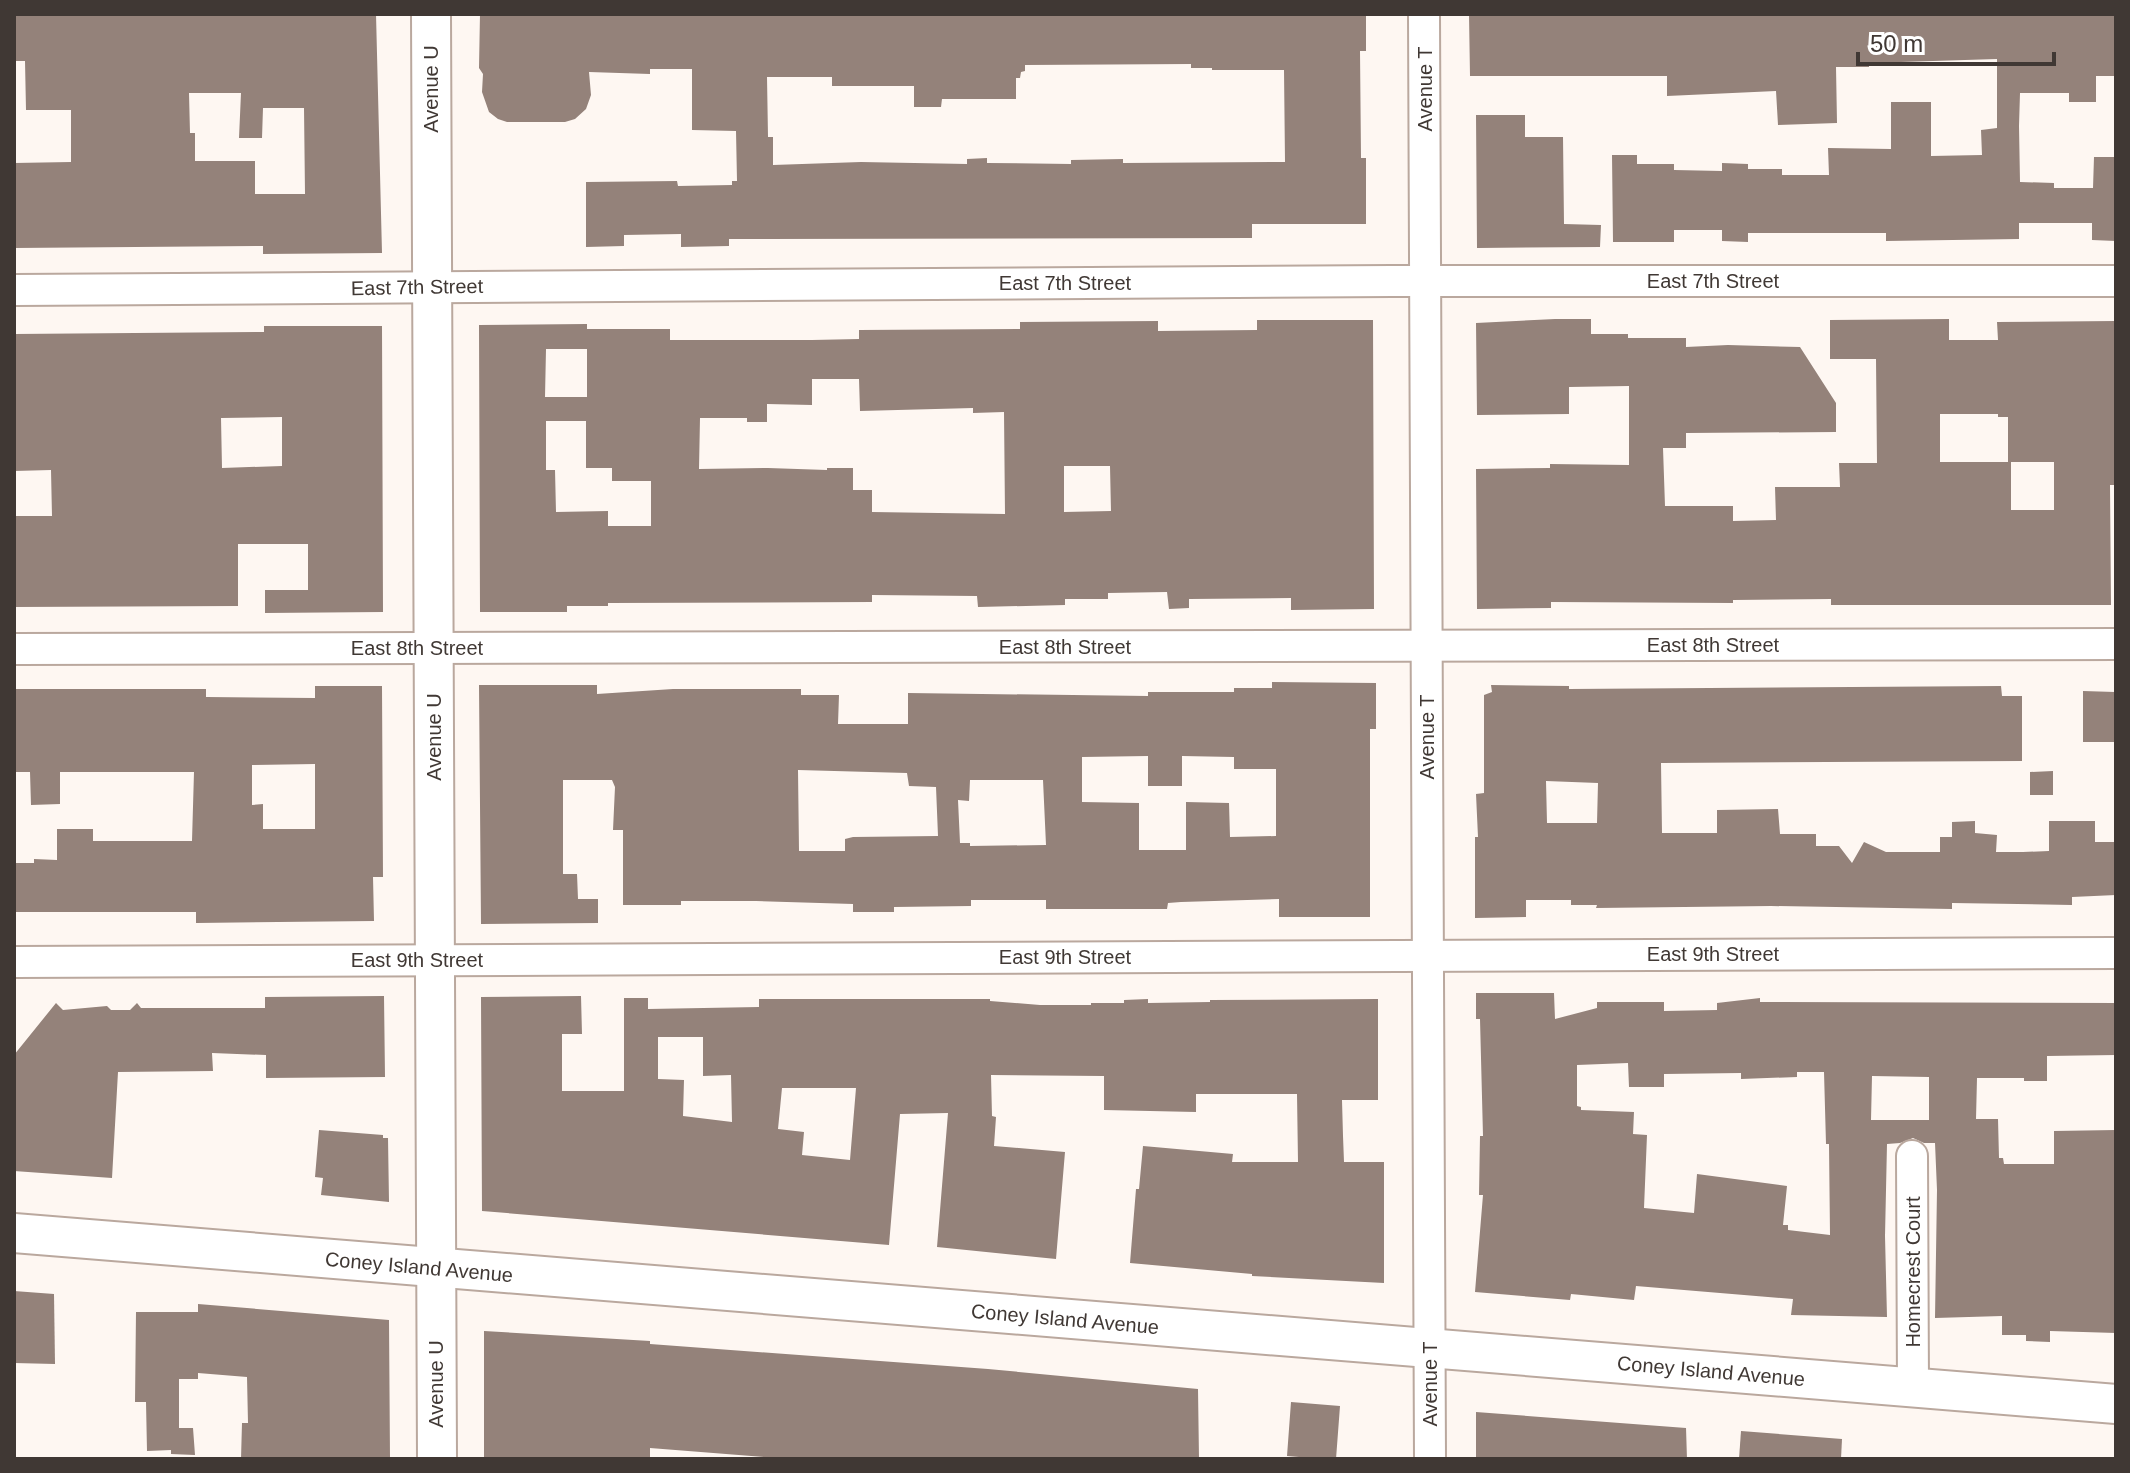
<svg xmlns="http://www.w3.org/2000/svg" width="2130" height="1473" font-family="Arial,sans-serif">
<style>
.building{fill:#94827a;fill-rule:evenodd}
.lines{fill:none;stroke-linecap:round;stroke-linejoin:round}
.minor-casing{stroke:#baa89e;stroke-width:34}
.major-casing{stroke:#baa89e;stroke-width:42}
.minor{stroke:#fff;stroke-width:30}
.major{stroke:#fff;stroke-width:38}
.labels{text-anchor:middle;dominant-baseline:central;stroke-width:7;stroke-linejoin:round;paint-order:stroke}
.street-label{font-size:20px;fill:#403834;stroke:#fff}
</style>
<rect width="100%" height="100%" fill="#fef7f2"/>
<g class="building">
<path d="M 14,14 L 376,14 L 382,253 L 263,254 L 263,246 L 14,248 L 14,163 L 71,162 L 71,110 L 26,110 L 25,61 L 14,61 ZM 189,93 L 241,93 L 239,138 L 262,138 L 263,108 L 304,108 L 305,194 L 255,194 L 255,161 L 195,161 L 195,133 L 190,133 Z"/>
<path d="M 480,14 L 1366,14 L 1366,51 L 1360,51 L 1361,158 L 1366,158 L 1366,224 L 1252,224 L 1252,238 L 756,239 L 729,239 L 729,246 L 681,247 L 681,234 L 624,235 L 624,246 L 586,247 L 586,182 L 677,181 L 678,186 L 732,185 L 732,181 L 737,181 L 736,131 L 692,130 L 692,69 L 650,69 L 650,74 L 589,72 L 591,95 L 586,109 L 575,119 L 565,122 L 507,122 L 498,119 L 489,112 L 482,92 L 483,74 L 479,68 ZM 1191,64 L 1191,68 L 1212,68 L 1212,70 L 1284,70 L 1285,162 L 1123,163 L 1123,159 L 1071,160 L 1071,164 L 987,163 L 987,158 L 967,159 L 967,164 L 861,162 L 773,165 L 773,137 L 768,137 L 767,77 L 832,77 L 832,86 L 914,86 L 914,107 L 941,107 L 942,99 L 1016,99 L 1016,78 L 1020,78 L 1021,72 L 1025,71 L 1025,65 Z"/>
<polygon points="1469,14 2116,14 2116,76 2096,76 2096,102 2069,102 2069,93 2020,93 2019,126 2020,182 2054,183 2054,188 2093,188 2094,157 2116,157 2116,241 2092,240 2092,223 2019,223 2019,239 1886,241 1886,233 1748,233 1748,242 1722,241 1722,230 1674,230 1674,242 1613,242 1612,155 1637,155 1637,164 1674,164 1674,170 1722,171 1722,163 1748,164 1748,169 1782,169 1782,175 1829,175 1828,148 1891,149 1891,102 1931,102 1931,156 1982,155 1981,130 1997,128 1997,59 1869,63 1869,67 1836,67 1837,123 1778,125 1776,91 1667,96 1667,76 1470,76"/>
<polygon points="1476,115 1525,115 1525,137 1563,137 1564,224 1601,225 1600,247 1477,248"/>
<path d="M 1555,319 L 1591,319 L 1591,334 L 1628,334 L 1628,338 L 1686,338 L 1686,347 L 1728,345 L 1800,347 L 1836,403 L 1836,432 L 1686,433 L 1686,448 L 1663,448 L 1665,506 L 1733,506 L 1733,521 L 1776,520 L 1775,487 L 1840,487 L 1839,463 L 1877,463 L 1876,359 L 1830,359 L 1830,320 L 1949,319 L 1949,340 L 1998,340 L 1997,322 L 2116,321 L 2116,485 L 2110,485 L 2111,605 L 1831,605 L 1831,599 L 1733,600 L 1733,603 L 1551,602 L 1551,608 L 1477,609 L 1476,469 L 1550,468 L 1550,464 L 1629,465 L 1629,386 L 1569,387 L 1569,414 L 1477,415 L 1476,323 ZM 1940,414 L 1998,414 L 1998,417 L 2008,417 L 2008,462 L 2054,462 L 2054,510 L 2011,510 L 2011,462 L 1940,462 Z"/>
<path d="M 1257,320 L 1373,320 L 1374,609 L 1291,610 L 1291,598 L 1189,599 L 1189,608 L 1169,609 L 1167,592 L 1108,593 L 1108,599 L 1065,599 L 1065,605 L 978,607 L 977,596 L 872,595 L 872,602 L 608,603 L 608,606 L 567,606 L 567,612 L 480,612 L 479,325 L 587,324 L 587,329 L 670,329 L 670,340 L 812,340 L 859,339 L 859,330 L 1020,329 L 1020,322 L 1158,321 L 1158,331 L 1257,330 ZM 546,349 L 587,349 L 587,397 L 545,397 ZM 812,379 L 859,379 L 860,411 L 973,408 L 973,413 L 1004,412 L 1005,514 L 872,512 L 872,490 L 853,490 L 853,468 L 827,468 L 827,470 L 768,468 L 699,469 L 700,418 L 747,418 L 747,422 L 767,422 L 767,404 L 812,405 ZM 546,421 L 586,421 L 586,468 L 612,468 L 612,481 L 651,481 L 651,526 L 608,526 L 608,511 L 556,512 L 555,470 L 546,470 ZM 1064,466 L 1110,466 L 1111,511 L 1064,512 Z"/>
<path d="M 264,326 L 382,326 L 383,612 L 265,613 L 265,590 L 308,590 L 308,544 L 238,544 L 238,606 L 14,607 L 14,516 L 52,516 L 51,470 L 14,471 L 14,334 L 264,332 ZM 282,417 L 282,466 L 222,468 L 221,418 Z"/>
<path d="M 1272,682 L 1376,683 L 1376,729 L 1370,729 L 1370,917 L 1279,917 L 1279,899 L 1181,902 L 1168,903 L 1167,909 L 1046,909 L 1046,900 L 971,900 L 971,906 L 894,907 L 894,912 L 853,912 L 853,904 L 756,901 L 681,901 L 681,905 L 623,905 L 623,830 L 613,830 L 615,787 L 612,780 L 563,780 L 563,874 L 577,874 L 578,899 L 598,899 L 598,923 L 481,924 L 479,685 L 597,685 L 597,694 L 673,689 L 801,689 L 801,695 L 839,695 L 838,724 L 908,724 L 908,693 L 1148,696 L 1148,692 L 1234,692 L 1234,688 L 1272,688 ZM 1148,756 L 1148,786 L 1182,786 L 1182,756 L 1234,757 L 1234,769 L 1276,769 L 1276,836 L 1230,837 L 1229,803 L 1186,802 L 1186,850 L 1139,850 L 1139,803 L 1082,802 L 1082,757 ZM 798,770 L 907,773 L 909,786 L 936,787 L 938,836 L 853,837 L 845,839 L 845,851 L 799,851 ZM 970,780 L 1043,780 L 1046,845 L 970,846 L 970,843 L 960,843 L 958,800 L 969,801 Z"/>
<path d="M 1491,685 L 1569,686 L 1569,689 L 2001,686 L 2002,696 L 2022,696 L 2022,761 L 1661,763 L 1662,833 L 1717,833 L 1717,810 L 1778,809 L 1780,834 L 1816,834 L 1816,846 L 1839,846 L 1852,863 L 1864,842 L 1886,852 L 1940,852 L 1940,837 L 1952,837 L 1952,822 L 1975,821 L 1975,833 L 1997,835 L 1996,852 L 2023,852 L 2049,851 L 2049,821 L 2095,821 L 2095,842 L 2116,842 L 2116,895 L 2072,897 L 2072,905 L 1952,903 L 1952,909 L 1771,906 L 1596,908 L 1597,905 L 1571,905 L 1571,900 L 1526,900 L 1526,917 L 1475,918 L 1475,837 L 1478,837 L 1476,794 L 1484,793 L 1484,695 L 1492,692 ZM 1546,781 L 1598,783 L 1597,823 L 1547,823 Z"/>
<path d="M 315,686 L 382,686 L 383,877 L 373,877 L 374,921 L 196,923 L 196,912 L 14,912 L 14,863 L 34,863 L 34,859 L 57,860 L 57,829 L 93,829 L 93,841 L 192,841 L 194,772 L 60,772 L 60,804 L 31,805 L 30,772 L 14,772 L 14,689 L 206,689 L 206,697 L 315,698 ZM 315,764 L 315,829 L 263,829 L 263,804 L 252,805 L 252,765 Z"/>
<polygon points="2083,691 2115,692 2114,742 2083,742"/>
<polygon points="2053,771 2053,795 2030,795 2030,772"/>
<path d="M 1476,993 L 1554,993 L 1555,1019 L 1597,1008 L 1597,1002 L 1664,1002 L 1664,1011 L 1717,1010 L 1717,1003 L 1760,998 L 1760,1002 L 2116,1003 L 2116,1055 L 2047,1056 L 2047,1081 L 2024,1081 L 2024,1078 L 1977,1078 L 1976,1119 L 1998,1119 L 1999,1158 L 2003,1158 L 2004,1164 L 2054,1164 L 2054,1131 L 2116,1130 L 2116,1333 L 2050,1331 L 2050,1342 L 2026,1341 L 2026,1335 L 2002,1335 L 2002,1316 L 1935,1318 L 1937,1190 L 1935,1143 L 1924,1143 L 1913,1138 L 1900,1143 L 1887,1144 L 1885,1236 L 1887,1317 L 1791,1315 L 1793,1299 L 1636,1286 L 1634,1300 L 1571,1294 L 1570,1300 L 1475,1292 L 1483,1195 L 1479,1195 L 1480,1136 L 1483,1136 L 1480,1019 L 1476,1019 ZM 1628,1063 L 1629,1087 L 1664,1087 L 1664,1074 L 1741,1073 L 1741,1079 L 1797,1077 L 1797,1072 L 1824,1072 L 1826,1144 L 1829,1144 L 1830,1235 L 1788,1230 L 1788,1225 L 1783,1225 L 1787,1186 L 1697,1174 L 1694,1213 L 1644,1208 L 1647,1135 L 1633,1134 L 1634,1112 L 1581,1110 L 1581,1107 L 1577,1106 L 1577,1065 ZM 1872,1076 L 1929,1077 L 1929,1120 L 1871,1120 Z"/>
<polygon points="384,996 385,1077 266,1078 266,1055 212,1053 213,1071 118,1072 112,1178 14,1171 14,1055 56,1003 63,1010 107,1006 111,1010 130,1010 137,1003 141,1008 265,1008 265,997"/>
<path d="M 581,996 L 582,1034 L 562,1034 L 562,1091 L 624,1091 L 624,998 L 648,998 L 648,1009 L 759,1007 L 759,999 L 990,999 L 990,1001 L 1040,1005 L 1091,1005 L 1091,1003 L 1124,1003 L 1124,1000 L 1148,999 L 1148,1003 L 1210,1002 L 1210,1000 L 1378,999 L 1378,1100 L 1342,1100 L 1343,1136 L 1344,1162 L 1384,1162 L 1384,1283 L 1252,1276 L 1252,1274 L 1130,1263 L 1136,1189 L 1139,1189 L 1143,1146 L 1233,1154 L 1232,1162 L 1298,1162 L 1297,1094 L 1196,1094 L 1196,1112 L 1104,1110 L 1104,1076 L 991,1075 L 992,1116 L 996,1117 L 994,1146 L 1065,1152 L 1056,1259 L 937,1247 L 948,1113 L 900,1114 L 889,1245 L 482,1211 L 481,997 ZM 658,1037 L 703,1037 L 703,1076 L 731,1075 L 732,1122 L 683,1116 L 684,1080 L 658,1079 ZM 782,1088 L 856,1088 L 850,1160 L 802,1155 L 804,1132 L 778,1129 Z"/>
<polygon points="319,1130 383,1135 383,1138 388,1138 389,1202 321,1195 323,1178 315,1177"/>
<polygon points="14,1291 54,1294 55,1364 14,1363"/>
<polygon points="198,1304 389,1320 390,1459 241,1459 242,1423 248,1423 247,1377 198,1373 198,1379 179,1379 179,1428 193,1428 195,1455 171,1454 171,1450 147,1451 146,1402 135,1402 136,1312 198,1312"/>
<polygon points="484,1331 650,1341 650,1344 988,1369 1198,1389 1199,1459 788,1459 650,1448 650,1459 484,1459"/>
<polygon points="1291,1402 1340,1406 1336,1459 1298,1459 1299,1457 1287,1456"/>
<polygon points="1476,1412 1686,1428 1687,1459 1476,1459"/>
<polygon points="1741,1431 1842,1439 1841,1459 1739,1459"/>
</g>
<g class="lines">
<defs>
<g id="minor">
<polyline points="1424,14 1430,1459"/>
<polyline points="14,290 1392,281 2116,281"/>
<polyline points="14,649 2116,644"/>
<polyline points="14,962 2116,953"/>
<polyline points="1912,1156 1913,1387"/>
</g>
<g id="major">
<polyline points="431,14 437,1459"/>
<polyline points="14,1233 2116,1404"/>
</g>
</defs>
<use href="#minor" class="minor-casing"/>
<use href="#major" class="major-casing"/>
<use href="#minor" class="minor"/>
<use href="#major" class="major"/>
</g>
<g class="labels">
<g class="street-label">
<text transform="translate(431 89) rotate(-90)">Avenue U</text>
<text transform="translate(1425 89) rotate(-90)">Avenue T</text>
<text x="1713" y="281">East 7th Street</text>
<text x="1065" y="283">East 7th Street</text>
<text transform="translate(417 287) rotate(-1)">East 7th Street</text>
<text x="1713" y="645">East 8th Street</text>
<text x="1065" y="647">East 8th Street</text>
<text x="417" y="648">East 8th Street</text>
<text transform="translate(434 737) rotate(-90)">Avenue U</text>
<text transform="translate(1427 737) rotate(-90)">Avenue T</text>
<text x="1713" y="954">East 9th Street</text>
<text x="1065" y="957">East 9th Street</text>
<text x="417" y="960">East 9th Street</text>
<text transform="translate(419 1267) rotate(5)">Coney Island Avenue</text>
<text transform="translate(1913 1272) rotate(-90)">Homecrest Court</text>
<text transform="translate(1065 1319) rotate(5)">Coney Island Avenue</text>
<text transform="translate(1711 1371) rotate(5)">Coney Island Avenue</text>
<text transform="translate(436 1384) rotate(-90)">Avenue U</text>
<text transform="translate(1430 1384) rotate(-90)">Avenue T</text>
</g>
</g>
<rect width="2130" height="1473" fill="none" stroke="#403834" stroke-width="32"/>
<path d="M1858 52v12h196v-12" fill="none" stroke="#403834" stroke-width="4"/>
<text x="1870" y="52" font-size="24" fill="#403834" stroke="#ffffff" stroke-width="6" paint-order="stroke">50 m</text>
</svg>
